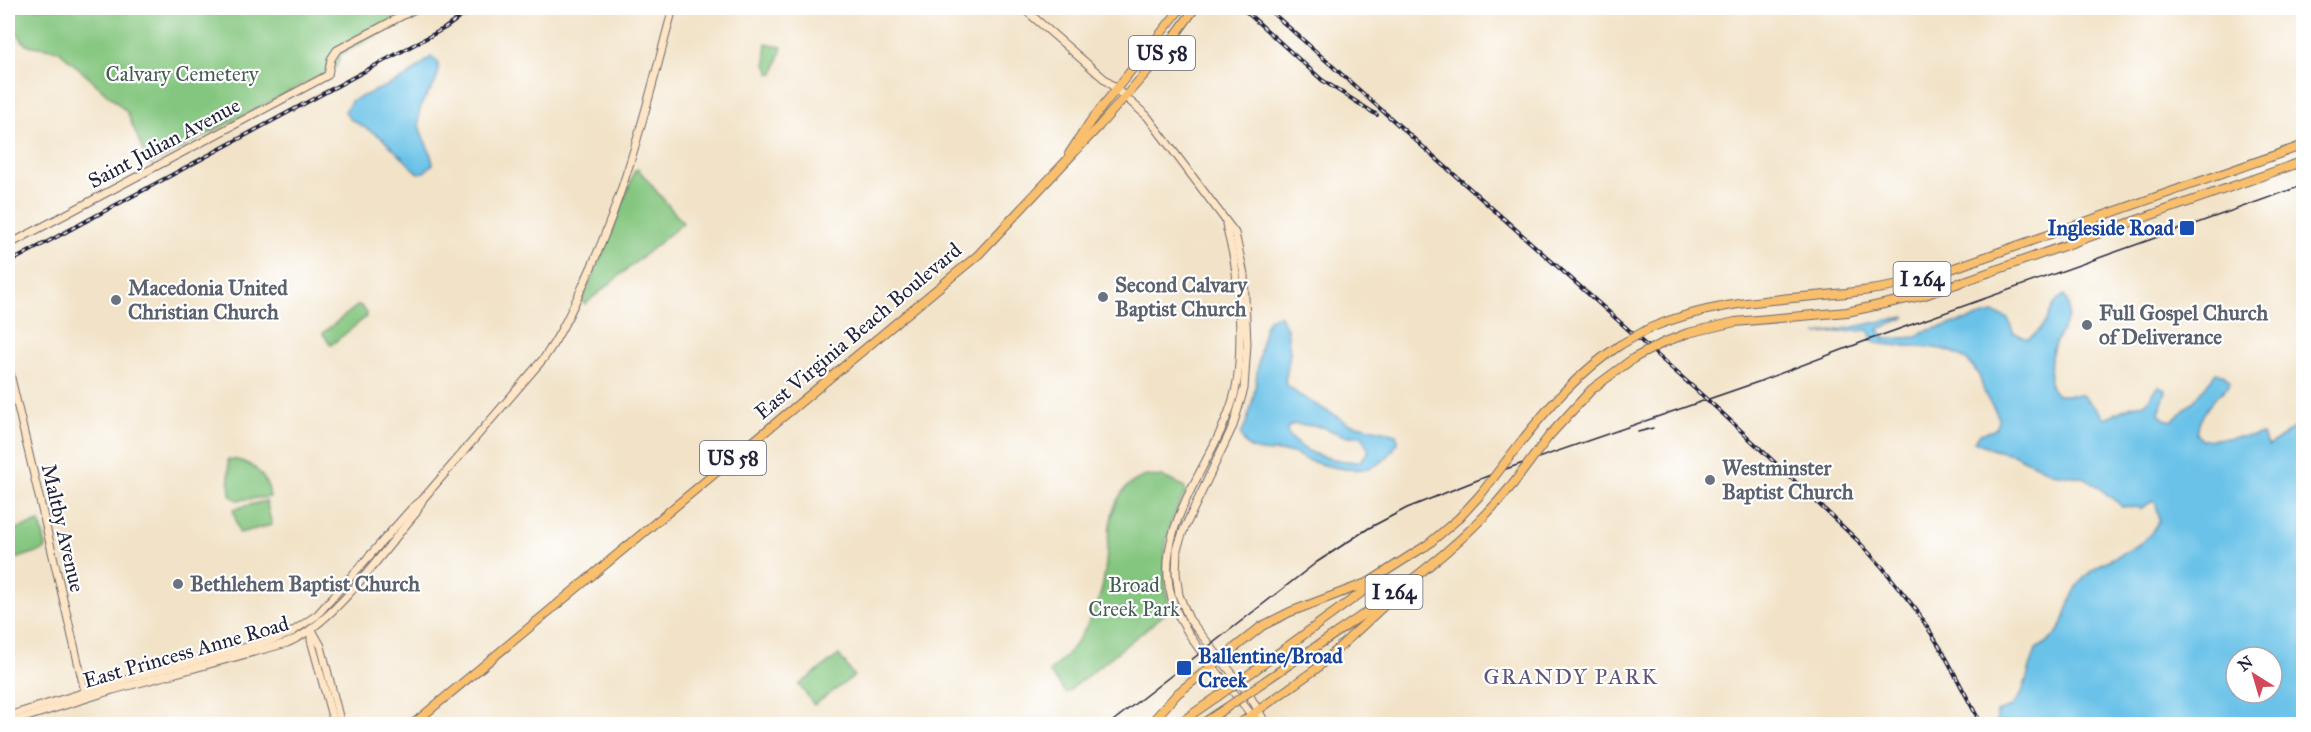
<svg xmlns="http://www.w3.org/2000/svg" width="2311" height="732" font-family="'IM FELL Great Primer',serif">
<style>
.green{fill:#84c67f;stroke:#53745d;stroke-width:1.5}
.water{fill:#6bc2e8;stroke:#467292;stroke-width:1.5;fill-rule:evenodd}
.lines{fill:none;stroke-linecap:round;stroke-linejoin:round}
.secondary-casing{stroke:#6b666c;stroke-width:9}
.primary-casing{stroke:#6b666c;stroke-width:10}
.highway-casing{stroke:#6b666c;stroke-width:10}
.secondary{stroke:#fde5c5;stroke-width:7}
.primary{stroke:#f9bf6d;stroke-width:8}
.highway{stroke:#f9bf6d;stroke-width:8}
.tram{stroke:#22223b;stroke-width:1.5}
.rail-casing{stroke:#22223b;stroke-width:4}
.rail{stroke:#fff;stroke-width:1.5;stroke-dasharray:4.5;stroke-linecap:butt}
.highway-bridge-casing{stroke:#6b666c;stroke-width:10;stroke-linecap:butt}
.highway-bridge{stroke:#f9bf6d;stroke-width:8}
.transit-dot{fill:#1a4fb4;stroke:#fff;stroke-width:2}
.worship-dot{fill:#6b7280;stroke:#fff;stroke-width:2}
.labels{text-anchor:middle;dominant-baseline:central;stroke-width:4.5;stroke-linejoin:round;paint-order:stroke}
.shield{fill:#fff;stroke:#646476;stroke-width:1.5}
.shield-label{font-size:20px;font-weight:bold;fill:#22223b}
.park-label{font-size:21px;fill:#445b53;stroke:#fff}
.street-label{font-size:21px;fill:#22223b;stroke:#fff}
.transit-label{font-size:21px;font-weight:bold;fill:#164399;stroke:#fff;text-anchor:end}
.worship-label{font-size:21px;font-weight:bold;fill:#5b616d;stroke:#fff;text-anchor:start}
.neighbourhood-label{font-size:22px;letter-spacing:1.5px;fill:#5f547c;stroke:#fff}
</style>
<rect width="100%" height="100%" fill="#fff"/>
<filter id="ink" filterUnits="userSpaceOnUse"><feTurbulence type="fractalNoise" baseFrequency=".0167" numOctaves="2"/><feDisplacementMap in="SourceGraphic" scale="12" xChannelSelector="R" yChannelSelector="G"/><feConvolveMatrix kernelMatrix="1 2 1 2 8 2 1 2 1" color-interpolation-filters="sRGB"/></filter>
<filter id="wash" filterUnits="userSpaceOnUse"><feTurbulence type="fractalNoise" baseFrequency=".008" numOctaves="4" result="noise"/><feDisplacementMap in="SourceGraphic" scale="24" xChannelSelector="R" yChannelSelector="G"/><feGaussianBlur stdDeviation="1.35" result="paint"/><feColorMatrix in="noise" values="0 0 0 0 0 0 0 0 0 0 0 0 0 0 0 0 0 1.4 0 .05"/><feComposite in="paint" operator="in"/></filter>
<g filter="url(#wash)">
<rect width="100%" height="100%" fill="#f2e3c8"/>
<g class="green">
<polygon points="8,8 426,8 341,54 336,67 149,165 127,112 58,50 26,45 8,20"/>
<polygon points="766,43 782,47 774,74 770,73 766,64"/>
<polygon points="638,169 683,223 585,304 581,301 611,235 635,170"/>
<polygon points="357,306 361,306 367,313 366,317 331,345 323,334 324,332"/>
<path d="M 228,459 C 250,459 268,475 270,497 L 237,500 L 230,495 Z"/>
<path d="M 1147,476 L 1163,477 L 1184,486 L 1186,493 C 1161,530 1161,569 1170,610 L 1066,693 L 1049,672 C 1074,651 1091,624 1101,592 C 1113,554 1098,489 1147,476 Z"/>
<polygon points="266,501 272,525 239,533 233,509"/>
<polygon points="40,522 46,547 44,550 8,561 8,531"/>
<polygon points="839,655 854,676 814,705 799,685"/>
</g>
<g class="water">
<path d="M 431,57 L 438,62 C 441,90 422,91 419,114 C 416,132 431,147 433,164 L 424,172 L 418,173 L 381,137 L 350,119 L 345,112 L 351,101 L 405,78 Z"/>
<path d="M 2064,295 C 2077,315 2059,331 2053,349 C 2050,357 2051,364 2050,373 C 2049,382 2050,388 2057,395 L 2082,395 L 2105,418 L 2132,406 L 2145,404 L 2159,386 L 2166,391 L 2159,413 L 2164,419 L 2172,421 L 2194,401 L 2216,373 L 2223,374 L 2230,382 L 2228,387 C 2214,396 2198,417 2197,434 L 2202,440 L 2262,435 L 2269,446 L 2303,421 L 2303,724 L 1997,722 L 1997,712 L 2011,707 L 2022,693 L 2036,649 C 2074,631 2060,605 2083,579 C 2107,552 2140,557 2159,521 L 2156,504 L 2153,501 L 2142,508 L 2122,506 L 2086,478 L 2052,473 L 2013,454 L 1994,450 L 1974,441 L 1980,434 L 1994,430 C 2004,415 1993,410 1987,398 C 1982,389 1982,380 1977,372 C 1954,336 1909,352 1874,342 L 1868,330 L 1816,334 C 1847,330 1875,321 1906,317 L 1878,329 L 1885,339 L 1917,337 L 1922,332 L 1993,313 L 2008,318 L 2013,332 L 2027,339 C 2052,327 2046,306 2064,295 ZM 2236,657 L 2272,657 L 2272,693 L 2236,693 Z"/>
<path d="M 1279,315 L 1287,328 L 1290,353 L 1285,383 L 1299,395 L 1348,423 L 1396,434 L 1398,441 C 1380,480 1345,471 1309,461 C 1303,460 1299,454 1293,453 C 1276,449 1246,459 1241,434 C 1259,400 1255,363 1265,327 L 1269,319 ZM 1294,424 L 1322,427 L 1345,436 L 1362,436 L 1369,451 L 1359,462 C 1334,461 1301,455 1287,432 L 1288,427 Z"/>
</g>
</g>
<g filter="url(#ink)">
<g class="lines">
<defs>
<g id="secondary">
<polyline points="1023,8 1147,116 1235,233 1244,274 1247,344 1244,389 1233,426 1184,529 1177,549 1176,573 1179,595 1189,619 1250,696 1266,724"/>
<path d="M 1226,224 C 1228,236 1232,248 1234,260 C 1240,295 1243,357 1235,392 C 1218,462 1146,529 1174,605 C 1188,644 1234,689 1258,724"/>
<polyline points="8,245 317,81 328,75 331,59 337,50 417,8"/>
<polyline points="8,365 86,696"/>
<polyline points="311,630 311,640 334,724"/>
<polyline points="312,630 321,646 341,724"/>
<path d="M 8,716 L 134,677 L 269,641 L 289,634 L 317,615 L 411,509 L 422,500 L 544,358 C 561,334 573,307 585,281 C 626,193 648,101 673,8"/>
<path d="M 8,723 L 113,690 L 287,643 C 334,624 382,552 416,513 L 422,501"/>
</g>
<g id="primary">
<polyline points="1069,154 1090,122 1181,8"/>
<polyline points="413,724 978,255 1099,126 1159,58 1195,8"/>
</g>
<g id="highway">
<path d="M 1650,328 C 1740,290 1825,304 1917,281 L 2304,145"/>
<polyline points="1665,342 1688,333 1735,322 1847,312 1925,295 2304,161"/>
<polyline points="1549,436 1592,389 1634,358"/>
<path d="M 1517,447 C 1548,407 1578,373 1620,345"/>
<polyline points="1426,546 1459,518 1481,494"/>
<polyline points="1251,673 1372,585"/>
<path d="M 1262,683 C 1350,622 1445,568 1513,484"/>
<polyline points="1150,724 1178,693 1262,626 1290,612 1369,582 1430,543"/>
<polyline points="1178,724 1217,697"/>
<polyline points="1202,724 1226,708"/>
<polyline points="1239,724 1316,669 1388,602"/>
</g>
</defs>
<use href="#secondary" class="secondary-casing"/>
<use href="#primary" class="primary-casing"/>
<use href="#highway" class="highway-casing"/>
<use href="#secondary" class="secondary"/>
<use href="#primary" class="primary"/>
<use href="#highway" class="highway"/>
<g class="tram">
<polyline points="1638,432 1653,428"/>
<polyline points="1109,724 1317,562 1369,528 1407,508 1503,470 1758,382 1868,340 2304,185"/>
</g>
<defs>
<g id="rail">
<polyline points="1242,8 1322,80 1377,115"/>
<polyline points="1267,8 1721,412 1857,540 1883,568 1917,611 1943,652 1981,724"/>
<polyline points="8,263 445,28 473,8"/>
</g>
</defs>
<use href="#rail" class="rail-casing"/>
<use href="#rail" class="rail"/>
<defs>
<g id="highway-bridge">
<polyline points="1620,345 1650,328"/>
<polyline points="1634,358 1665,342"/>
<polyline points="1513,484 1549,436"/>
<polyline points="1481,494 1517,447"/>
<polyline points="1217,697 1251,673"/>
<polyline points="1226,708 1262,683"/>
</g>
</defs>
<use href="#highway-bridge" class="highway-bridge-casing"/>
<use href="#highway-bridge" class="highway-bridge"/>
</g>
</g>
<g class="transit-dot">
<rect x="2179" y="220" width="16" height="16" rx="3"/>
<rect x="1176" y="660" width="16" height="16" rx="3"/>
</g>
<g class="worship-dot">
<circle cx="1103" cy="297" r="6"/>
<circle cx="116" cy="300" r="6"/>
<circle cx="2087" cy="325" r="6"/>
<circle cx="1710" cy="480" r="6"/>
<circle cx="178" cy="584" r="6"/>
</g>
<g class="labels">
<g class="shield">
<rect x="1129" y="36" width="66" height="34" rx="4.5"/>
<rect x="1893.5" y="262" width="57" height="34" rx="4.5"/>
<rect x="700" y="441" width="66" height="34" rx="4.5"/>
<rect x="1365.5" y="575" width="57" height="34" rx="4.5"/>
</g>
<g class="shield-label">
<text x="1162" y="53">US 58</text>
<text x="1922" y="279">I 264</text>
<text x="733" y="458">US 58</text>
<text x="1394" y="592">I 264</text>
</g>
<g class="park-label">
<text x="182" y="74">Calvary Cemetery</text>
<text x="1134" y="585">Broad<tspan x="1134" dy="24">Creek Park</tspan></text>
</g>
<g class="street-label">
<text transform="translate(164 143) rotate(-28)">Saint Julian Avenue</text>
<text transform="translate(858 331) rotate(-40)">East Virginia Beach Boulevard</text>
<text transform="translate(63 528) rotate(77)">Maltby Avenue</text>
<text transform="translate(186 652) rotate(-16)">East Princess Anne Road</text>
</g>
<g class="transit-label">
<text x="2174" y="228">Ingleside Road</text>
<text x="1198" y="656" text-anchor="start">Ballentine/Broad<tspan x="1198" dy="24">Creek</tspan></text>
</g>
<g class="worship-label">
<text x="1115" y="285">Second Calvary<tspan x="1115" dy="24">Baptist Church</tspan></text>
<text x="128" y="288">Macedonia United<tspan x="128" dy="24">Christian Church</tspan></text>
<text x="2099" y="313">Full Gospel Church<tspan x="2099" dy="24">of Deliverance</tspan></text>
<text x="1722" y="468">Westminster<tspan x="1722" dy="24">Baptist Church</tspan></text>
<text x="190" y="584">Bethlehem Baptist Church</text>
</g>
<g class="neighbourhood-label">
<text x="1571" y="676">GRANDY PARK</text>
</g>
</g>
<rect width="2311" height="732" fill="none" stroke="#fff" stroke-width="30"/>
<g transform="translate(2254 675) rotate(323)"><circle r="28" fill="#ffffff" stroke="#a7a7b1" stroke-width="1.5"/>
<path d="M0-4.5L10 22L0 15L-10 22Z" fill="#d1495b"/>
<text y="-9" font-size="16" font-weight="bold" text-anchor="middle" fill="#22223b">N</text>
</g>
</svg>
